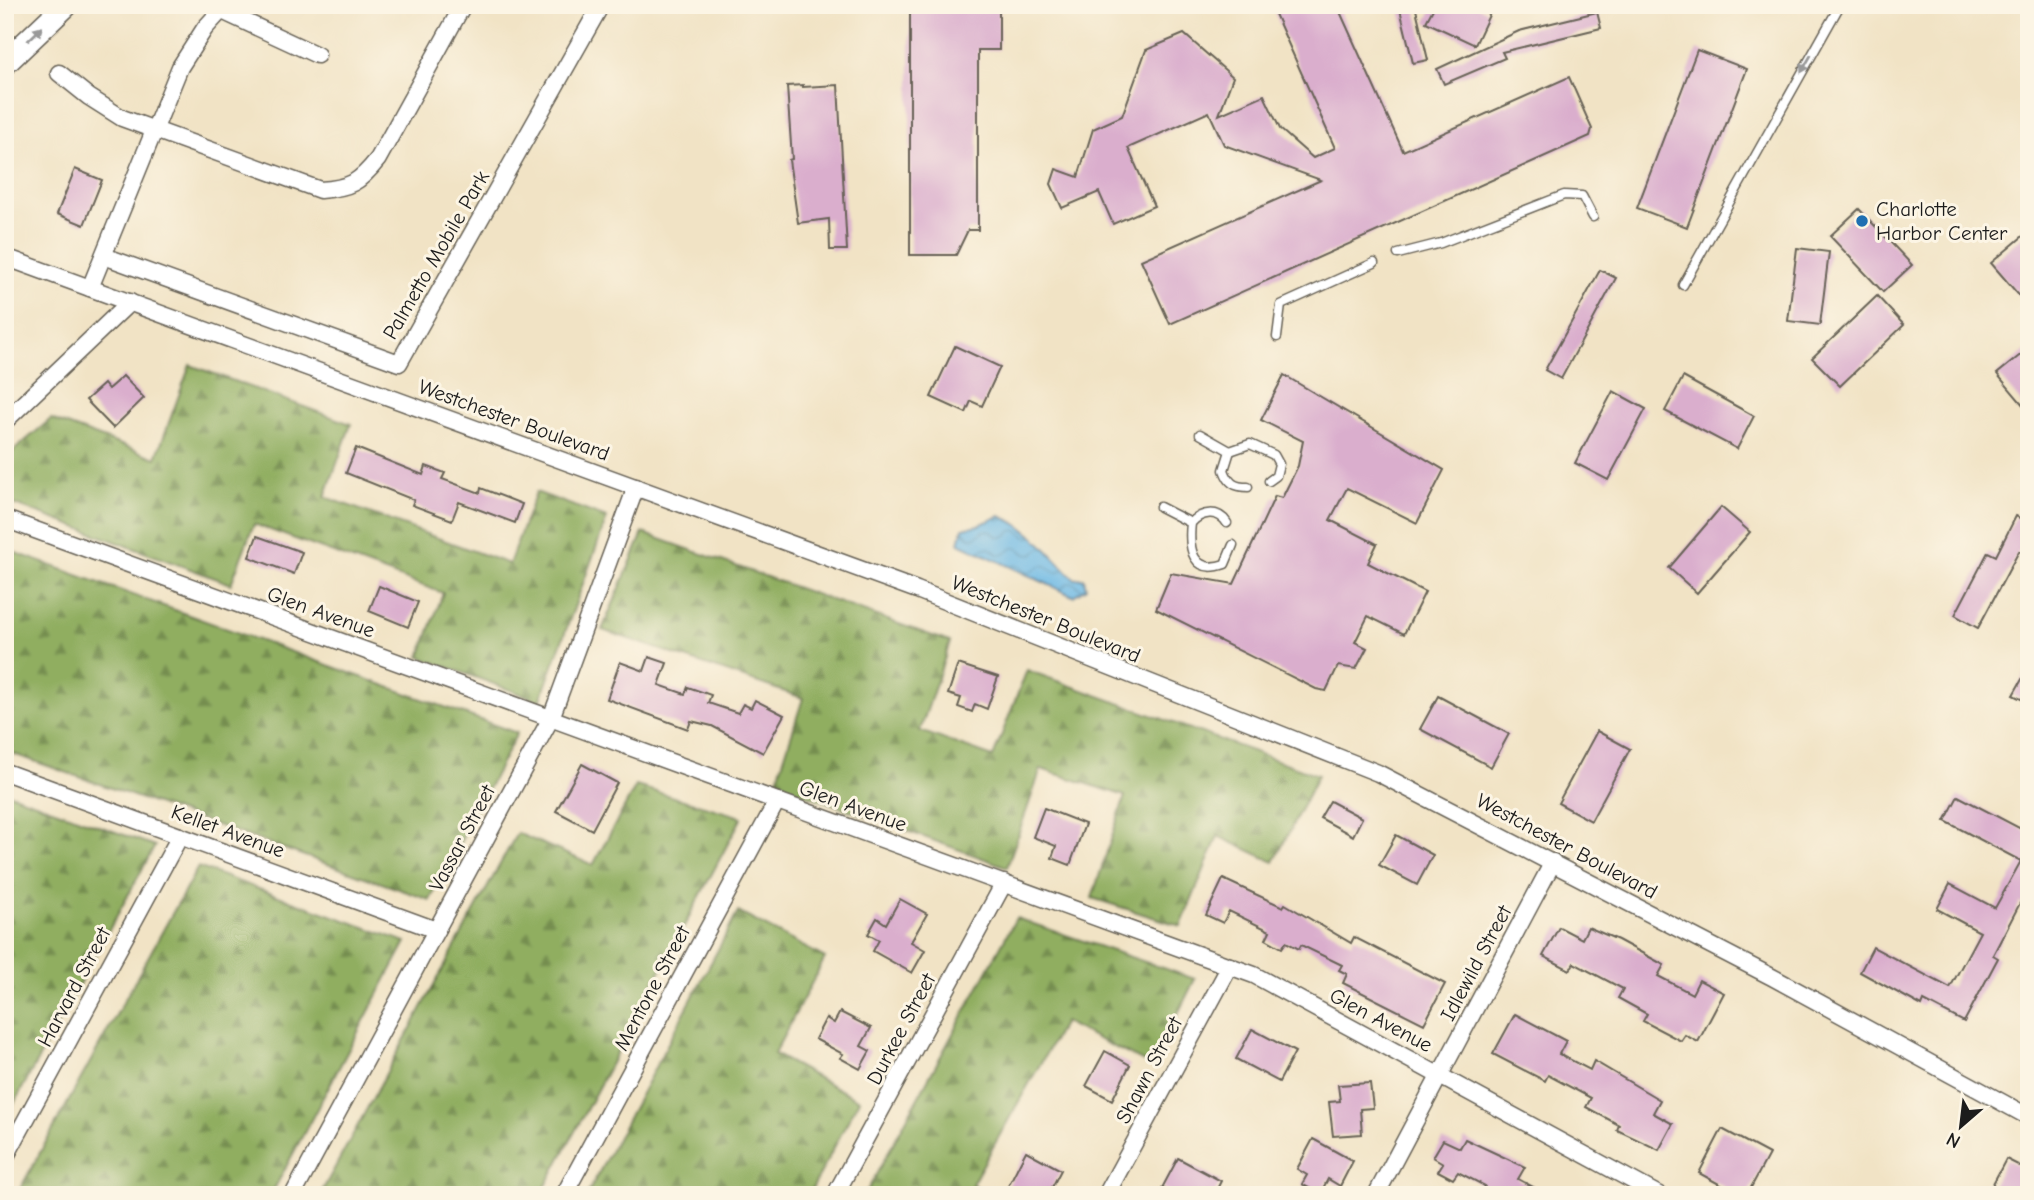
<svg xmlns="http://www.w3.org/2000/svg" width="2034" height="1200" font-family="'Comic Neue',sans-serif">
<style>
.forest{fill:url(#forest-firs);stroke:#56653e;stroke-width:2}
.water{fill:url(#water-waves);stroke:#446a80;stroke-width:2}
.building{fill:#daaecd}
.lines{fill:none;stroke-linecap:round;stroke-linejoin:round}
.lane-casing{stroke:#676257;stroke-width:11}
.street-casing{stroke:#676257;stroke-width:19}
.secondary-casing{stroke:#676257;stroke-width:26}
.lane{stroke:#fff;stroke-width:8}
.street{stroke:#fff;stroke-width:16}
.secondary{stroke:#fff;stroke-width:23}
.oneway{fill:#999}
.poi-dot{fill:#1f6fb2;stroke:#fcf5e5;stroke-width:2.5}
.labels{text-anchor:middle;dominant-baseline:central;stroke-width:6;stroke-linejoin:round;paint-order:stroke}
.poi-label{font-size:21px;fill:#1c1c1c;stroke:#fcf5e5;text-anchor:start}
.street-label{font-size:21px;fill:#1c1c1c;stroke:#fcf5e5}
</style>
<defs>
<pattern id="forest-firs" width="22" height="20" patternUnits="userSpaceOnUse" patternTransform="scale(1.75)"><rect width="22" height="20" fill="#90ae61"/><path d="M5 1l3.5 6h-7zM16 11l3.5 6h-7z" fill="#758d4f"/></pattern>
<pattern id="water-waves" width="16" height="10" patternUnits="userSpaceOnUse" patternTransform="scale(1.75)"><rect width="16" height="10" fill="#6bb8e5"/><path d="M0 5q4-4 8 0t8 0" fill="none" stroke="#5795b9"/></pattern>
</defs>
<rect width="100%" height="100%" fill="#fcf5e5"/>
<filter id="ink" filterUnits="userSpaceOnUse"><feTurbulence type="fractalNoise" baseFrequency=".0143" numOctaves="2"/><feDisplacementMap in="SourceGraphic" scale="14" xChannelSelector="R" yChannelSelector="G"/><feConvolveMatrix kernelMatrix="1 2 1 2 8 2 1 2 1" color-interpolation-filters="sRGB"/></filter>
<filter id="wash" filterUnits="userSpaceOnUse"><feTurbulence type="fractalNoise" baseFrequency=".00686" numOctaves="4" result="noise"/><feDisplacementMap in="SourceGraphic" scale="28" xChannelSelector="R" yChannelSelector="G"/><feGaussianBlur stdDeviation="1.57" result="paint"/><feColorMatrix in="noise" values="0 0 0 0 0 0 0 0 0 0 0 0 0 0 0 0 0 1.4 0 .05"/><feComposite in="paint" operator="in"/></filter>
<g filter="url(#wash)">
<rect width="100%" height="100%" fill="#f1e3c5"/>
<g class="forest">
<polygon points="190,365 351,424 325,497 509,564 536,492 607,518 540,701 420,657 443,593 254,524 231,584 5,501 5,458 51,419 156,458"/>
<polygon points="643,533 950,642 920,731 993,757 1027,670 1318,775 1274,862 1218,836 1181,926 1092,898 1125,796 1041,769 1007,867 776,784 803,698 602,630"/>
<polygon points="5,549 517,733 430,900 5,751"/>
<polygon points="636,786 742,817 541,1195 320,1195 517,833 593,865"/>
<polygon points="5,792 155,846 5,1120"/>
<polygon points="198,867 406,942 271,1195 30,1195 20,1189"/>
<polygon points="738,912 825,958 774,1054 859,1100 809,1195 587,1195"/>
<polygon points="1016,918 1195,979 1152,1066 1064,1022 972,1184 990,1195 865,1195"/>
</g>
<path class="water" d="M 1000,516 C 1034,529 1050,555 1075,579 L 1084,578 L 1086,588 L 1073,596 L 959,543 L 963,528 L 979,525 Z"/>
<g id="blocks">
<g class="building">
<polygon points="910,5 999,5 999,50 978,50 978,230 968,230 956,255 910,255"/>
<polygon points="1271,5 1337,5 1403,151 1569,77 1592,129 1590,136 1170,324 1141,260 1321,180 1224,145 1209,112 1128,148 1154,206 1113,224 1099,192 1062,208 1051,184 1056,169 1078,177 1093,129 1122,116 1146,50 1184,34 1233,77 1219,115 1264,95 1280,129 1313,158 1335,148"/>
<polygon points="1399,5 1415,5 1428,60 1413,63"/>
<polygon points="1435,5 1475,5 1490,13 1475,45 1426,22"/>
<polygon points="1597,12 1601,28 1502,52 1505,58 1444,84 1437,69 1519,31"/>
<polygon points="1697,50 1747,69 1687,227 1637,208"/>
<polygon points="803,85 803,87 838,85 847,250 830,250 829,219 798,223 789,160 792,159 787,86"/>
<polygon points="75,169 102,180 84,225 57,214"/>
<polygon points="1859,209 1912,265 1883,292 1830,236"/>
<polygon points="2029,231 2029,307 1991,263"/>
<polygon points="1797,248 1829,252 1820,325 1788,321"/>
<polygon points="1600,270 1616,278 1561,379 1545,370"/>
<polygon points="1877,296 1904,325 1840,386 1812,358"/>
<polygon points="955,346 1000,367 982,406 971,401 966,413 931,397"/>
<polygon points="2029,348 2029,412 1997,374"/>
<polygon points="1284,375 1444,470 1417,523 1347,488 1330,520 1377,544 1368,563 1425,592 1404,634 1368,616 1355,642 1367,648 1356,669 1338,666 1326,691 1316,689 1156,609 1171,573 1234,584 1275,496 1282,498 1298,466 1303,441 1261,420"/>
<polygon points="123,376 144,398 113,428 86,400 104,384 108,389"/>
<polygon points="1683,377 1754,416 1737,449 1665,411"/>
<polygon points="1613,391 1646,409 1608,480 1575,463"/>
<polygon points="356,448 423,475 426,466 445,473 442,479 480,493 481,488 522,504 515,523 459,502 452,520 412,505 414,500 346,473"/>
<polygon points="1721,507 1750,532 1697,593 1669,568"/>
<polygon points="2016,516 2029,523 2029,556 2019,551 1978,628 1955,615 1988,552 1996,556"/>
<polygon points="257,536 302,552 294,574 249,557"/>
<polygon points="379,586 418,602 408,627 369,611"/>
<polygon points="649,657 667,663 659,685 685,694 688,687 711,695 708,703 738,713 743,704 751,708 755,700 784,715 763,753 712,726 691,721 688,729 607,699 620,662 644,671"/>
<polygon points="958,664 998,677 987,709 975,704 972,712 958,707 961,698 948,694"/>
<polygon points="2029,667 2029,703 2013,695"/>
<polygon points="1438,696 1509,734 1491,767 1420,729"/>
<polygon points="1597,731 1630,749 1591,821 1558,803"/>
<polygon points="582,764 617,783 592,830 556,811"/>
<polygon points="1958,796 2029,833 2029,908 2020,903 1993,955 1998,958 1964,1022 1924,1001 1922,1006 1860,972 1873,947 1950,988 1980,932 1937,909 1950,884 1995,908 2021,861 1945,821"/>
<polygon points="1330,801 1362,818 1353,836 1320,818"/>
<polygon points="1044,808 1085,824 1070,865 1052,858 1056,846 1033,837"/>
<polygon points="1396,835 1433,855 1417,885 1379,865"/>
<polygon points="1223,879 1283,907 1285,904 1351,943 1354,937 1445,984 1424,1024 1343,983 1347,974 1339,970 1342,965 1301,945 1299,949 1286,942 1282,948 1266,939 1270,931 1229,911 1223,923 1206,915"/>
<polygon points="900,899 927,914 911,942 925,950 912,973 873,951 879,940 868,934 877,918 886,924"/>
<polygon points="1559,927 1582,939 1588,927 1618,940 1664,965 1658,976 1692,994 1699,980 1724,993 1698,1042 1685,1035 1681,1041 1643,1021 1647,1014 1618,998 1623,989 1574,963 1570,970 1543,956"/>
<polygon points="840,1012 871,1028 861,1046 870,1051 860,1069 840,1058 843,1054 815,1039 826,1018 834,1023"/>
<polygon points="1515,1014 1566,1041 1559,1054 1590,1070 1594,1061 1660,1100 1653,1113 1673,1124 1659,1150 1617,1130 1619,1125 1586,1107 1591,1098 1548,1075 1545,1081 1493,1054"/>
<polygon points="1252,1029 1295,1052 1279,1082 1236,1059"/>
<polygon points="1105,1051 1130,1065 1112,1100 1086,1086"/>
<polygon points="1370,1083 1373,1108 1360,1109 1362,1134 1333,1136 1329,1102 1340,1101 1338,1085"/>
<polygon points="1722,1129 1769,1154 1747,1195 1739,1195 1699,1173"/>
<polygon points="1313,1139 1353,1161 1340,1186 1328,1179 1320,1194 1302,1184 1307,1175 1297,1169"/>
<polygon points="1465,1139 1525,1167 1518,1179 1548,1195 1481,1195 1485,1186 1458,1172 1453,1179 1438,1171 1443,1163 1433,1157 1443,1140 1460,1148"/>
<polygon points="1026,1151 1061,1170 1048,1195 1020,1195 1007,1188"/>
<polygon points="1178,1158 1221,1181 1214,1195 1176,1195 1162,1188"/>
<polygon points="2006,1159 2028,1170 2022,1182 2029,1186 2029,1195 1987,1195"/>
</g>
</g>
</g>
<g filter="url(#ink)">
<use href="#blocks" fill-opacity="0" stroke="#676257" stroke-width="2"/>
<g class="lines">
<defs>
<g id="lane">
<polyline points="1398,254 1441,243 1564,195 1582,196 1593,217"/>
<polyline points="1683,285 1840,5"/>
<polyline points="1277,337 1281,305 1374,263"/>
<path d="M 1200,434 L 1230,451 L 1224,470 C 1229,483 1234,487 1248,487"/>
<polyline points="1230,451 1250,444 1274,455 1279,464 1276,476 1269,481"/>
<path d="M 1160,507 L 1191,523 C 1188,550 1193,575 1225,564 L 1233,545"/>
<path d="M 1191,523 C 1201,512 1218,509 1227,523"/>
</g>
<g id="street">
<polyline points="220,10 317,55"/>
<path d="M 59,73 L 89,97 L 122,118 L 320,190 C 350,188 359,183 378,159 L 463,5"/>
<polyline points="104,256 399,363 601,5"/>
<polyline points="5,257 917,590 1378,773 1772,977 2029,1117"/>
<polyline points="90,288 180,67 205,28 226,5"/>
<polyline points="5,421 130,302"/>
<polyline points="5,519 1254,975 1659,1195"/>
<polyline points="5,772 436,930"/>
<polyline points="5,1158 180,836"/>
<polyline points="293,1195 551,718 636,487"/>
<polyline points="564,1195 777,801"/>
<polyline points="835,1195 1004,883"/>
<polyline points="1106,1195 1230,966"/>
<polyline points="1376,1195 1553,862"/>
</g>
<polyline id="secondary" points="5,63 66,5"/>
</defs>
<use href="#lane" class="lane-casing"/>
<use href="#street" class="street-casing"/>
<use href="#secondary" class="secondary-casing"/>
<use href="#lane" class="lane"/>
<use href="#street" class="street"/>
<use href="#secondary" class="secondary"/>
</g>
<defs><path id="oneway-solid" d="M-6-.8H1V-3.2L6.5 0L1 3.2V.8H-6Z" transform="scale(1.75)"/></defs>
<g class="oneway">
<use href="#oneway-solid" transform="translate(35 34) rotate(-44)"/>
<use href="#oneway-solid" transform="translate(1806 64) rotate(120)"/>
</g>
</g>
<circle class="poi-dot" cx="1862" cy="221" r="7"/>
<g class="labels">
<g class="poi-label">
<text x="1876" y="209">Charlotte<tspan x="1876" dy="24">Harbor Center</tspan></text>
</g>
<g class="street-label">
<text transform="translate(436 255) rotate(-60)">Palmetto Mobile Park</text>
<text transform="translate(514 420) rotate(20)">Westchester Boulevard</text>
<text transform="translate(321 612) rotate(20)">Glen Avenue</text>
<text transform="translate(1046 619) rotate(22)">Westchester Boulevard</text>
<text transform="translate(853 806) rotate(20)">Glen Avenue</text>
<text transform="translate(228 831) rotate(20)">Kellet Avenue</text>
<text transform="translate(462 838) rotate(-62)">Vassar Street</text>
<text transform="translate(1567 846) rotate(28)">Westchester Boulevard</text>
<text transform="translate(1476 963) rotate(-62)">Idlewild Street</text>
<text transform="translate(74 987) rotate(-62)">Harvard Street</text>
<text transform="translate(652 988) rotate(-62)">Mentone Street</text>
<text transform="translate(1381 1020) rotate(28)">Glen Avenue</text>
<text transform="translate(901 1029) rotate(-62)">Durkee Street</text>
<text transform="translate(1149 1070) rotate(-62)">Shawn Street</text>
</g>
</g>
<rect width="2034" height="1200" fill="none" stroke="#fcf5e5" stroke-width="28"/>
<g transform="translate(1961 1126) rotate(208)" stroke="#fcf5e5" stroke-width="5" paint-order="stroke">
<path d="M0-5L12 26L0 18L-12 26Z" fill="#1c1c1c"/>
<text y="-10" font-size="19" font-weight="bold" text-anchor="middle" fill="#1c1c1c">N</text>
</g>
</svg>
